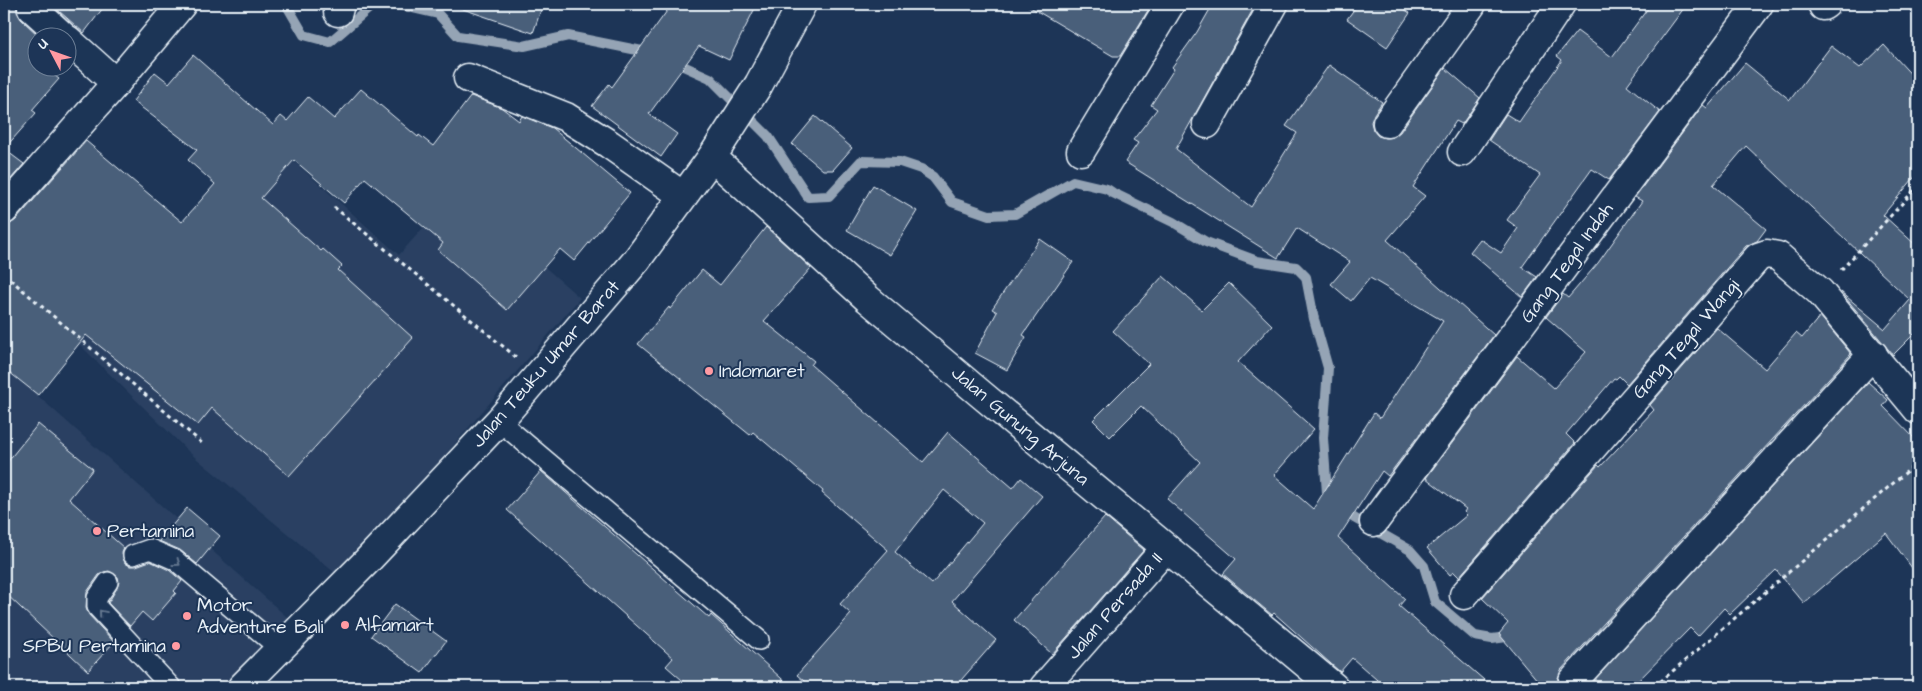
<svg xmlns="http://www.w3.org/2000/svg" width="1922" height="691" font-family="'Architects Daughter',sans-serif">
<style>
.built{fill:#2a4162}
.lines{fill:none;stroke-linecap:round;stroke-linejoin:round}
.stream{stroke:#95a4b5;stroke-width:10}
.building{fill:#495e7a;stroke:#e8f1f8;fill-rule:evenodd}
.service-casing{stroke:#e8f1f8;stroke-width:22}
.minor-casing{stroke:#e8f1f8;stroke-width:31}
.secondary-casing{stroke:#e8f1f8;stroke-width:31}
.path{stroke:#e8f1f8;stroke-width:3;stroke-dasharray:4 4;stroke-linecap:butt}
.service{stroke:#1d3557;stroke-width:19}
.minor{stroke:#1d3557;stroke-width:28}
.secondary{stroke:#1d3557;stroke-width:28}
.oneway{stroke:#64778f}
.poi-dot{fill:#ff9aa2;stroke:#1d3557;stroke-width:2}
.labels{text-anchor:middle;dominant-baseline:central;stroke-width:4;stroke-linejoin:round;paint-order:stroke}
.street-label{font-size:19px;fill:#e8f1f8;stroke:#1d3557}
.poi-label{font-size:19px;fill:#e8f1f8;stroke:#1d3557;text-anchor:start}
</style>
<rect width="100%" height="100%" fill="#1d3557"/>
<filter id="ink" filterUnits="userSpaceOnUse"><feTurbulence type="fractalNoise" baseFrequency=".02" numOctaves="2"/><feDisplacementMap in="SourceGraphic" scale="10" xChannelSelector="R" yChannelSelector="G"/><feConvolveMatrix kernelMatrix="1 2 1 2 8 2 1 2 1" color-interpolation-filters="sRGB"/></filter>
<g filter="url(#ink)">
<polygon class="built" points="265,136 399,255 457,190 580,298 340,577 190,453 79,344 38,396 297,626 240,687 4,687 4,221 70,144 294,333 222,188"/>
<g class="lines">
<g class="stream">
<polyline points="286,4 304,35 330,42 374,4"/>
<polyline points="395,4 438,14 458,36 524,46 568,36 652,53"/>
<polyline points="672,61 710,78 768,136 808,197 829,196 861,161 900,162 921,169 933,177 952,202 989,215 1015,214 1073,181 1107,189 1113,193 1173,222 1206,242 1257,261 1296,267 1306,277 1314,319 1328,368 1323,438 1327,493 1333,498"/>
<polyline points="1343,509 1354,518 1410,550 1424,566 1435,602 1475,636 1492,639 1514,636"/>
</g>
</g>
<g class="building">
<polygon points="4,4 17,4 17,12 21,19 41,38 38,38 38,68 59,68 54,75 59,79 32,110 36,113 4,149 24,164 4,187"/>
<polygon points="51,4 106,4 84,33"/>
<polygon points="461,4 543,4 533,33 460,8"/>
<polygon points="672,4 757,4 729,60 699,46 649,114 677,134 661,157 592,106 609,84 612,87"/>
<polygon points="1025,4 1152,4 1120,56 1113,56"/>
<polygon points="1213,4 1256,4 1176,149 1251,207 1297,133 1286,126 1329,65 1382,102 1374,114 1371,122 1373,130 1378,136 1385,138 1393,137 1400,132 1445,68 1480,98 1462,124 1456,121 1413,187 1425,196 1387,240 1494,335 1388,476 1382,471 1338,538 1405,599 1399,606 1492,687 1385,687 1352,658 1340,672 1274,613 1272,615 1223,574 1236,559 1167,499 1200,462 1141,406 1110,437 1093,420 1149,364 1113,331 1163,276 1202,310 1229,283 1272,325 1238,362 1314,429 1274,475 1313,509 1374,413 1380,418 1443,321 1370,278 1351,301 1331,284 1350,262 1297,228 1278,258 1125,162 1138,143 1133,140 1157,109 1151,105 1174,69 1172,67 1197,32"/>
<polygon points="1358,4 1396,4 1410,13 1387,47 1347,19"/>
<polygon points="1651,4 1687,4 1627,85 1660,112 1609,180 1592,169 1522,267 1537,277 1522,297 1470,252 1480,239 1501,253 1518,228 1507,220 1540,175 1489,140 1506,114 1519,122 1562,60 1557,56 1577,31 1612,57"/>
<polygon points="1884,45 1918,82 1918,173 1883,215 1918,247 1918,330 1893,355 1841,292 1885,329 1910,300 1746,146 1713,185 1766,229 1757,241 1746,246 1627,384 1619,376 1616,379 1614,378 1566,434 1575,443 1459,577 1454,572 1450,575 1427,548 1467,515 1464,512 1466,509 1426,478 1517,356 1554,388 1586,352 1546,317 1563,294 1568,298 1598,263 1642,201 1635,197 1703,105 1707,108 1745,63 1790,100 1831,46 1860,68"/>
<polygon points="193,55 273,125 281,116 287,121 308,97 334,119 361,89 418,137 419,135 433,146 471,96 502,108 519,121 522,116 552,128 630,193 574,261 560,249 507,310 438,250 443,243 365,178 344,203 294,160 261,198 321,251 323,249 342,266 338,270 413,338 289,476 212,408 198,425 86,335 38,395 4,368 4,225 9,225 16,220 86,141 182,222 215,184 188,160 197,150 133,101 155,72 169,83"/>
<polygon points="815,116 852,148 833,170 823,170 792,144"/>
<polygon points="873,185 917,211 890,255 847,230"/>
<path d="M 766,227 L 811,268 L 764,321 L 814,361 L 811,365 L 923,462 L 948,432 L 1013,488 L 1021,478 L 1042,496 L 952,601 L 996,640 L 955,687 L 811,687 L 797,675 L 851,614 L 840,604 L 888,550 L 822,493 L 823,491 L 753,432 L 750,435 L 638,344 L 669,307 L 670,309 L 702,270 L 720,285 ZM 944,490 L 983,523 L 932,584 L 895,552 Z"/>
<polygon points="1040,239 1073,262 1023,335 1026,337 1007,370 975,353 997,312 992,309"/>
<polygon points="1820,316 1851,354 1561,670 1558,678 1559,687 1543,687 1499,634 1508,623 1482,598 1598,465 1600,467 1654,410 1650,405 1717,328 1765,369 1796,333 1802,338"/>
<polygon points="1868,382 1888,400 1883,406 1918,442 1918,576 1886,533 1804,603 1776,570 1730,614 1724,608 1698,636 1690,628 1632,687 1588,687"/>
<polygon points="38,424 93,469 69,499 124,548 122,553 125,563 130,566 136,566 150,561 169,570 182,581 174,591 176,593 152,621 142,612 130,626 108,603 117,588 119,582 118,577 109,571 104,572 99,575 87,592 86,608 89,615 114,642 88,671 4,592 4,466"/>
<polygon points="541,471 709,618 711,615 791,687 690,687 666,666 673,658 507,510"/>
<polygon points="187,508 220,536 197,564 180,550 159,541"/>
<polygon points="1105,517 1144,550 1052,654 1014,620"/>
<polygon points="395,604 446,641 422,673 371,636"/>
</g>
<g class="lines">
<defs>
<g id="service">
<polyline points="499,421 759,640"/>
<polyline points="133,555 150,549 175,560 279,648"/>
<polyline points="108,582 97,598 97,607 171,687"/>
</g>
<g id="minor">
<polyline points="1823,6 1826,4"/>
<polyline points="32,8 65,38"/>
<polyline points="338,12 340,4"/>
<polyline points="68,40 116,83"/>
<polyline points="468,78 566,117 609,144 683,196"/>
<polyline points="1387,123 1472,4"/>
<polyline points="1207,124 1274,4"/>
<polyline points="1081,151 1170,4"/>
<polyline points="1462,152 1561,4"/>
<polyline points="712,157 868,299 982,395 1334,687"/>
<polyline points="4,210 116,83 182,4"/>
<polyline points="1374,522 1759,4"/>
<polyline points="1464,595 1758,257 1767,254 1778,256 1820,292 1918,410"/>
<polyline points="1573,681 1873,354"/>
<polyline points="1044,687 1166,548"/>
</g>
<polyline id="secondary" points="242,687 367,561 499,421 636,261 712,157 759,84 802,4"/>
</defs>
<use href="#service" class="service-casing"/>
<use href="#minor" class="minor-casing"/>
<use href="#secondary" class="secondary-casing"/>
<g class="path">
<polyline points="334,207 516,357"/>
<polyline points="1841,270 1918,186"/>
<polyline points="4,274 203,444"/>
<polyline points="1654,687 1918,462"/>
</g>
<use href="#service" class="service"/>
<use href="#minor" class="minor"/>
<use href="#secondary" class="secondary"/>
</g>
<defs><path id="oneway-chevron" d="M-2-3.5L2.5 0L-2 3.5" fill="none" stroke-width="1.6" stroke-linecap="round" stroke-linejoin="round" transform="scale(1.25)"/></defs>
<g class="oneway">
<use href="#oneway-chevron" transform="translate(177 563) rotate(36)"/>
<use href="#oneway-chevron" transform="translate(102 613) rotate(-130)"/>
</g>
</g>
<g class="poi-dot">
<circle cx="709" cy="371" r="5"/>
<circle cx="97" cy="531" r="5"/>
<circle cx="187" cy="616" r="5"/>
<circle cx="345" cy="625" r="5"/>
<circle cx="176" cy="646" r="5"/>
</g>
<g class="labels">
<g class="street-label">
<text transform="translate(1567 263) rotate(-54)">Gang Tegal Indah</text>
<text transform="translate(1686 339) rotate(-49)">Gang Tegal Wangi</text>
<text transform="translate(546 364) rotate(-49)">Jalan Teuku Umar Barat</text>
<text transform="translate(1020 426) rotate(40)">Jalan Gunung Arjuna</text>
<text transform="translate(1115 606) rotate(-49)">Jalan Persada II</text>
</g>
<g class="poi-label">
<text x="719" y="371">Indomaret</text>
<text x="107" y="531">Pertamina</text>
<text x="197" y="605">Motor<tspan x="197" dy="22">Adventure Bali</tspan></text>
<text x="355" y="625">Alfamart</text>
<text x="166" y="646" text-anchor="end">SPBU Pertamina</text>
</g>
</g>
<rect width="1922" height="691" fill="none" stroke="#1d3557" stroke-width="20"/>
<rect x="10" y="10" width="1902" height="671" fill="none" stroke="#e8f1f8" stroke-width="2" filter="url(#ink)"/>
<g transform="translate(52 52) rotate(311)"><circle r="24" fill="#1d3557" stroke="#6e8097"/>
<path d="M0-4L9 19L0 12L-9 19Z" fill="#ff9aa2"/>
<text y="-8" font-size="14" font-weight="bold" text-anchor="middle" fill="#e8f1f8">U</text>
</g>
</svg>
